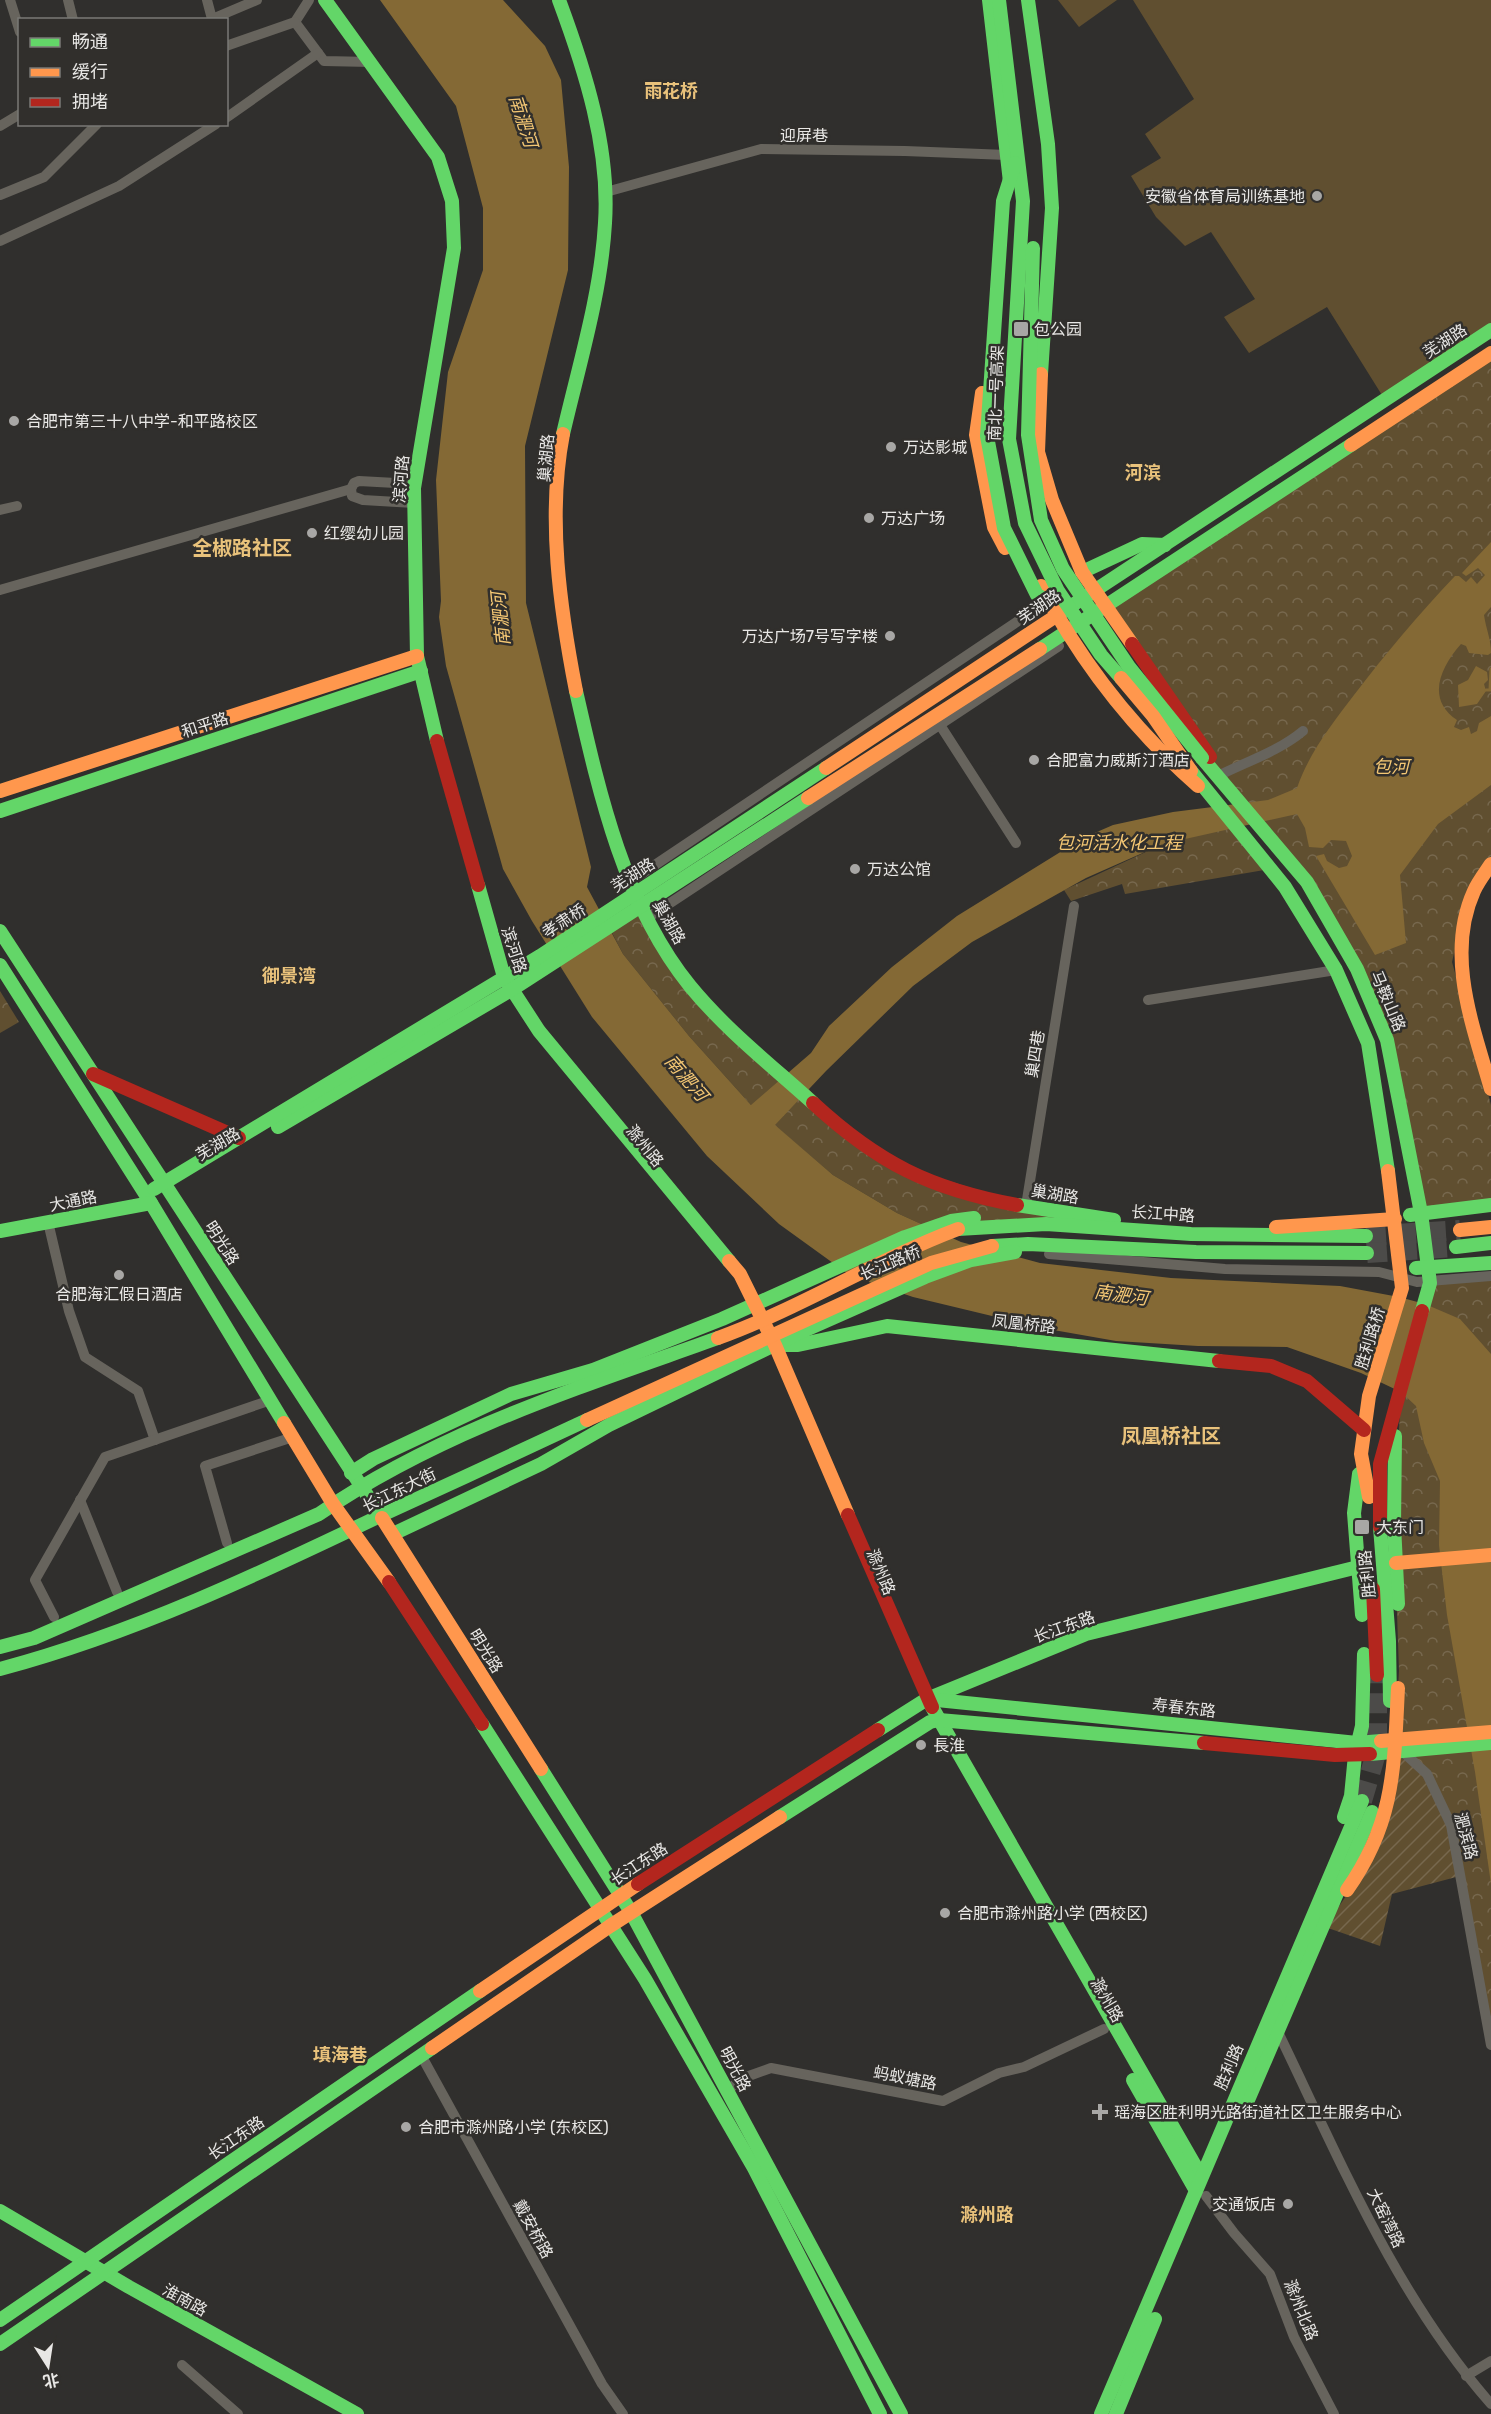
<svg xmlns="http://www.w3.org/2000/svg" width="1491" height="2414" font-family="Rubik,'Noto Sans SC',sans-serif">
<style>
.grass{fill:#604f30}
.park{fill:url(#park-crowns)}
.garden{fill:url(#garden-furrows)}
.water{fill:#846935}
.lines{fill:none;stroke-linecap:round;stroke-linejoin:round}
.stream{stroke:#846935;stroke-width:3}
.highway-tunnel{stroke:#4c4b49;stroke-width:20;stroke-dasharray:20 10;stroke-linecap:butt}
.street{stroke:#67645d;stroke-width:10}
.fast{stroke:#63d668;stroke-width:14}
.slow{stroke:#ff974d;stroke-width:14}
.jam{stroke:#b3261e;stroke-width:14}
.fast-bridge{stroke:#63d668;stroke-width:14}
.slow-bridge{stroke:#ff974d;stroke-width:14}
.poi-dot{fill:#a8a7a5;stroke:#312f2c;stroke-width:2}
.labels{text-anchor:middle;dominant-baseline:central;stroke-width:5;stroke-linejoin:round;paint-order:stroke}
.street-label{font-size:16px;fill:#e8e7e5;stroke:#312f2c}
.poi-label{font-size:16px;fill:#e8e7e5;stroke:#312f2c;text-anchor:start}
.neighbourhood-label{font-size:18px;font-weight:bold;fill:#e9c27b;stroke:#312f2c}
.water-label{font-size:18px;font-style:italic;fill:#f4c774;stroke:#312f2c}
.quarter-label{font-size:20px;font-weight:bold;fill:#e9c27b;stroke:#312f2c}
</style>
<defs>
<pattern id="park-crowns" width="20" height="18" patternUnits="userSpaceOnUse" patternTransform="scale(1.5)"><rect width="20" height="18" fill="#604f30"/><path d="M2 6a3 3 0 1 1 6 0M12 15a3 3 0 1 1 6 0" fill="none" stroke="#77684e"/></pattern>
<pattern id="garden-furrows" width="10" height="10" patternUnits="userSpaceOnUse" patternTransform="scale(1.5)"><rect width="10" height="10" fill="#604f30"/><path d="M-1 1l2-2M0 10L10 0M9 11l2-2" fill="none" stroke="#77684e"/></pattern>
</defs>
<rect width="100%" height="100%" fill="#302f2d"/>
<g class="grass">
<polygon points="1058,0 1117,0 1079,27"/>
<polygon points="1133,0 1491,0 1491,330 1385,400 1327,307 1249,353 1224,317 1255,299 1211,232 1185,246 1156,217 1131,176 1161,158 1145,134 1194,99"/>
</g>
<g class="park">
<polygon points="1491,353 1491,868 1468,892 1452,962 1491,1105 1491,1205 1421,1213 1387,1040 1307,882 1230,790 1106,606"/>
<polygon points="1236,826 1270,869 1125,894 1122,884 1071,901 1064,890 1163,844"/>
<polygon points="640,907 701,1000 809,1089 829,1118 890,1163 1069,1218 930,1228 897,1213 833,1175 751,1105 689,1036 623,954 609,927"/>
<polygon points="0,991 19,1022 0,1033"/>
<polygon points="1491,1276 1491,1733 1395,1741 1399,1671 1394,1525 1401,1392 1430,1283"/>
<polygon points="1491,1743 1491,2045 1451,1825 1404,1753"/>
</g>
<polygon class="garden" points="1395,1754 1427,1774 1451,1825 1460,1876 1392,1894 1380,1946 1325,1927 1365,1868"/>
<g class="water">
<path d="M 380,0 L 503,0 L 545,46 L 561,80 L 569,167 L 568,270 L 525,446 L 526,603 L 591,867 L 587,887 L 623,954 L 689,1036 L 751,1105 L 811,1053 L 829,1026 L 892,967 L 957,916 L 1083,838 L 1113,825 L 1173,812 L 1268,800 L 1297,788 C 1309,753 1332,724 1354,695 C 1386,653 1419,614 1455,576 L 1459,576 L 1466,582 L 1471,577 L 1477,584 L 1485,575 L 1478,568 L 1466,576 L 1462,573 L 1491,542 L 1491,607 L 1484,615 C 1486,629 1491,639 1491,653 L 1488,655 L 1469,653 L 1466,646 L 1461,644 C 1440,668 1426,699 1457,720 L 1454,727 L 1461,730 L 1469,727 L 1471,734 L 1477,731 L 1479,723 L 1491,716 L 1491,785 L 1438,824 L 1400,875 L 1406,943 L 1375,955 L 1316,856 L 1324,854 L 1327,861 L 1339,868 L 1347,866 L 1352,856 L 1346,841 L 1331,840 L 1323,848 L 1309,847 L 1305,828 L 1297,814 L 1163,844 L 1086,878 L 972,942 L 913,986 L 826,1071 L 775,1125 L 833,1175 L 897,1213 L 961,1242 L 1040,1263 L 1171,1278 L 1340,1286 L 1399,1297 L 1425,1304 L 1460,1319 L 1491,1354 L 1491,1884 L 1475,1772 L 1447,1615 L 1439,1545 L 1440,1481 L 1424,1443 L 1416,1406 L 1401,1392 L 1361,1373 L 1287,1347 L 1198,1346 L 1116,1341 L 1042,1328 L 913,1297 L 851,1276 L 779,1224 L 707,1156 L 592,1017 L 532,921 L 503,869 L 446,666 L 439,617 L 441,601 L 436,480 L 448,372 L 483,270 L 483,208 L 456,106 Z"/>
<polygon points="1476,666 1487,672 1488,680 1484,684 1486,691 1477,704 1459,707 1458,685 1468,680"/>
</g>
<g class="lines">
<polyline class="stream" points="1486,690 1490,690 1491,669"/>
<g class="highway-tunnel">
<polyline points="1366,1236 1460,1230"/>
<polyline points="1367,1253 1456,1247"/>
<polyline points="1362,1801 1377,1750 1377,1675"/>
</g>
<g class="street">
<polyline points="10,0 20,32"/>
<polyline points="68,0 73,20"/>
<polyline points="207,0 212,19 257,0"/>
<polyline points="309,0 295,22 324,61 371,62"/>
<polyline points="226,46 295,22"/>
<polyline points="226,118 318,53"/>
<polyline points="0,126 20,114"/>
<polyline points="606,192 761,149 905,151 1007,155"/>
<polyline points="0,195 44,177 97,124"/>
<polyline points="0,241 119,186 216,124"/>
<polyline points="414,503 363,500 352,496 351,489 354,483 359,481 414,484"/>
<polyline points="0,510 17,506"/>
<polyline points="0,590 351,489"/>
<polyline points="940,725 1016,843"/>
<path d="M 1220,775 C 1248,761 1279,751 1303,731"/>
<polyline points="631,881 1048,601"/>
<polyline points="646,919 1059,646"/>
<polyline points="1148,1000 1336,970"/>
<polyline points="1026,1206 1074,906"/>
<polyline points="48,1222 69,1311 85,1357 138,1391 155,1440"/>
<polyline points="1049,1254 1225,1269 1379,1272 1417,1282 1491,1276"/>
<polyline points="80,1500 117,1592"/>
<polyline points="227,1543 205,1466 293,1437"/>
<polyline points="54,1617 35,1580 105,1457 271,1400"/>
<polyline points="1404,1753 1427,1774 1451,1825 1491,2045"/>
<path d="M 1278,2032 C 1340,2160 1396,2296 1491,2404"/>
<polyline points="421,2055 602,2384 623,2414"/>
<polyline points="727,2090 746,2077 771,2068 943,2101 999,2073 1024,2067 1104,2029"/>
<polyline points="1206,2196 1234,2233 1270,2274 1294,2337 1334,2414"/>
<polyline points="182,2365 238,2414"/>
<polyline points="1466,2376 1491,2361"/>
</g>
<g class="fast">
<polyline points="325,0 438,157 452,201 454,248 414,488 417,656 437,741"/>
<path d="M 559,0 C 585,70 610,148 605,223 C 601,294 579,365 563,434"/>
<polyline points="989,0 1010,182"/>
<polyline points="1028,0 1048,144 1052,208 1041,374"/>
<polyline points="1082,572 1142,544 1165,545"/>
<polyline points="1059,614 1491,330"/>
<polyline points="1040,649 1351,445"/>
<path d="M 576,691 C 599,792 624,905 690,986 C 726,1030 771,1065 813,1103"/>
<polyline points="1202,758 1307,882 1357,969 1387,1040 1421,1213 1430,1283 1422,1311"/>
<polyline points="1191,771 1285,887 1336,970 1368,1043 1388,1171"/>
<polyline points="0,811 421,671"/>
<polyline points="478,885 504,977 539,1031 729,1261"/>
<polyline points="0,931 382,1518"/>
<polyline points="0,965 151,1203 284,1423"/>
<polyline points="278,1127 511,990 808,798"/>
<polyline points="154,1189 540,956 826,768"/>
<polyline points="1017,1205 1114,1220"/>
<polyline points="1410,1215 1491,1205"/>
<polyline points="958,1229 1046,1224 1191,1234 1366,1236"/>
<polyline points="0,1231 151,1203"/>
<polyline points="992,1246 1028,1244 1196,1252 1367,1253"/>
<polyline points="1456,1247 1491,1243"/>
<polyline points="1416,1268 1491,1263"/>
<polyline points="778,1345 798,1345 887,1326 1219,1361"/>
<polyline points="1395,1436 1394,1525 1398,1604"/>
<polyline points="351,1473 373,1459 511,1394 593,1370 722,1319 905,1237 951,1221 974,1218"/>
<polyline points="1359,1474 1354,1513 1362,1615"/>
<polyline points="1380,1527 1389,1641 1390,1701"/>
<polyline points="393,1534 541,1464 609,1425 803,1331 925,1277 971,1260 1015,1252"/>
<path d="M 0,1647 L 34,1638 L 319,1514 C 440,1431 581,1387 718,1338"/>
<path d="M 0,1669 C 135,1633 259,1574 384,1514 C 452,1483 519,1452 587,1420"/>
<polyline points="927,1699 1086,1634 1358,1567"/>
<polyline points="932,1707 1201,2176"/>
<polyline points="482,1724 645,1979 754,2168 880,2414"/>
<polyline points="878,1730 927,1699 1357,1743 1381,1741"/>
<polyline points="1370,1754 1491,1743"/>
<polyline points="541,1769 631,1912 901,2414"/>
<polyline points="780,1817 930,1722 939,1720 1204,1743"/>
<polyline points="1344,1817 1351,1796 1355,1755 1362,1726 1364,1654"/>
<polyline points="1133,2080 1195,2189"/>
<polyline points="1245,2107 1372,1812"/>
<polyline points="0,2211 129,2287 357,2414"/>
<polyline points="0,2320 480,1991"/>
<polyline points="0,2344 432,2048"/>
<polyline points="1101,2414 1362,1801"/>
<polyline points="1116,2414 1155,2319"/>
</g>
<g class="slow">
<polyline points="1041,374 1038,452 1052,500 1082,572 1132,644"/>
<polyline points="982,393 976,435 994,527 1005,548"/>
<path d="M 563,434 C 547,517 560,609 576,691"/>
<polyline points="1351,445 1491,353"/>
<path d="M 1041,586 C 1081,662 1133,729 1198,786"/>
<polyline points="826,768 1059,614"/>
<polyline points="0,791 417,656"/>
<polyline points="808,798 1040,649"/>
<path d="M 1491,864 C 1485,873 1478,882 1474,891 C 1445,955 1473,1026 1491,1089"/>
<polyline points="1276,1227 1395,1219"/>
<polyline points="1460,1230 1491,1227"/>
<polyline points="729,1261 740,1274 775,1345 848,1515"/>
<path d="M 718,1338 C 801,1308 876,1260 958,1229"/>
<polyline points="587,1420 931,1263 992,1246"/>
<polyline points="284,1423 333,1504 389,1582"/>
<polyline points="1369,1497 1361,1454 1369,1396 1402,1288 1388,1171"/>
<polyline points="382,1518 541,1769"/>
<polyline points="1396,1563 1491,1555"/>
<polyline points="1381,1741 1491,1732"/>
<path d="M 1347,1890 C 1395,1822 1394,1767 1398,1688"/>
<polyline points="480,1991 638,1884"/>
<polyline points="432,2048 610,1926 780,1817"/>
</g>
<g class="jam">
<polyline points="1132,644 1210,757"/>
<polyline points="437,741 478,885"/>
<polyline points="93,1074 239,1138"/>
<path d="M 813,1103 C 878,1163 930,1189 1017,1205"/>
<polyline points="1219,1361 1271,1366 1307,1381 1364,1430"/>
<polyline points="848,1515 932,1707"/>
<polyline points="1380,1527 1380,1464 1422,1311"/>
<polyline points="389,1582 482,1724"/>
<polyline points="1373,1589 1377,1675"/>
<polyline points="1204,1743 1335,1755 1370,1754"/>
<polyline points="638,1884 878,1730"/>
</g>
<g class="fast-bridge">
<polyline points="999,0 1023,201 1009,439 1025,523 1058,591 1101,655 1121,678"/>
<polyline points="1015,163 1003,201 987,436 1004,528 1037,595 1048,601"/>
<polyline points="1033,248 1028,435 1041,520 1063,569 1129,667 1202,758"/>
</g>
<polyline class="slow-bridge" points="1121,678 1153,716 1191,771"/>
</g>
<g class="poi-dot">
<circle cx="1317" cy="196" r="6"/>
<rect x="1013" y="321" width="16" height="16" rx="3"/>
<circle cx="14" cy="421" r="6"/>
<circle cx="891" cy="447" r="6"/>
<circle cx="869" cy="518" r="6"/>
<circle cx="312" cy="533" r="6"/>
<circle cx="890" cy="636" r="6"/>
<circle cx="1034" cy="760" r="6"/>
<circle cx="855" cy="869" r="6"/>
<circle cx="119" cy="1275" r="6"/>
<rect x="1354" y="1519" width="16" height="16" rx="3"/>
<circle cx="921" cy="1745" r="6"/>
<circle cx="945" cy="1913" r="6"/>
<path d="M1097 2103h6v6h6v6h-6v6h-6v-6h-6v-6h6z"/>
<circle cx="406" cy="2127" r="6"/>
<circle cx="1288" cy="2204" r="6"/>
</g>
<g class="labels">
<g class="street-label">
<text x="804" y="135">迎屏巷</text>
<text transform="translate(1445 341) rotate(-33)">芜湖路</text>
<text transform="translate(996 393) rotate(-88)">南北一号高架</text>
<text transform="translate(546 458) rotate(-85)">巢湖路</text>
<text transform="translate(401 479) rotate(-85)">滨河路</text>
<text transform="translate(1039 607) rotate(-34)">芜湖路</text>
<text transform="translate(205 725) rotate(-18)">和平路</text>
<text transform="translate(633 875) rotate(-33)">芜湖路</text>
<text transform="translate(564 921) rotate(-33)">孝肃桥</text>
<text transform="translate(669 922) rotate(60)">巢湖路</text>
<text transform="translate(514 950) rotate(72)">滨河路</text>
<text transform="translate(1388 1001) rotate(67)">马鞍山路</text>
<text transform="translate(1035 1054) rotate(-81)">巢四巷</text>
<text transform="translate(218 1144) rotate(-31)">芜湖路</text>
<text transform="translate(645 1146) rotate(51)">滁州路</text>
<text transform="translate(1055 1194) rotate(9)">巢湖路</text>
<text transform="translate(73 1201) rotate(-11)">大通路</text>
<text transform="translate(1163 1214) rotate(4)">长江中路</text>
<text transform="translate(222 1243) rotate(57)">明光路</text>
<text transform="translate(890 1263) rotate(-23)">长江路桥</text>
<text transform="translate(1024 1324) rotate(6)">凤凰桥路</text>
<text transform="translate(1370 1338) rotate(-73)">胜利路桥</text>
<text transform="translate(399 1490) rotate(-26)">长江东大街</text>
<text transform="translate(881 1572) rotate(67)">滁州路</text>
<text transform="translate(1367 1574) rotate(-96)">胜利路</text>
<text transform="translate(1064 1627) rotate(-20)">长江东路</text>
<text transform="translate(486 1651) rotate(58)">明光路</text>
<text transform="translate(1184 1708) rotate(6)">寿春东路</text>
<text transform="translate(1466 1836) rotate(75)">淝滨路</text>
<text transform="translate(639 1864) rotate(-33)">长江东路</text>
<text transform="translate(1107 2000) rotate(60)">滁州路</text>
<text transform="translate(1229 2067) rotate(-67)">胜利路</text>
<text transform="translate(735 2069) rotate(62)">明光路</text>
<text transform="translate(905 2078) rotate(11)">蚂蚁塘路</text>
<text transform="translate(236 2138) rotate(-34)">长江东路</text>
<text transform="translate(1386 2218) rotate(64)">大窑湾路</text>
<text transform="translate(533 2229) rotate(61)">戴安桥路</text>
<text transform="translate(185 2300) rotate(29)">淮南路</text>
<text transform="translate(1301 2310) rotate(68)">滁州北路</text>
</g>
<g class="poi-label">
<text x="1305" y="196" text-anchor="end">安徽省体育局训练基地</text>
<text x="1034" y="329">包公园</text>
<text x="26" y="421">合肥市第三十八中学-和平路校区</text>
<text x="903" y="447">万达影城</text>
<text x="881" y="518">万达广场</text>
<text x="324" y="533">红缨幼儿园</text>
<text x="878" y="636" text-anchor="end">万达广场7号写字楼</text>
<text x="1046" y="760">合肥富力威斯汀酒店</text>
<text x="867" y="869">万达公馆</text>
<text x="119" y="1294" text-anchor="middle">合肥海汇假日酒店</text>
<text x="1376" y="1527">大东门</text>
<text x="933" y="1745">長淮</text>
<text x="957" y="1913">合肥市滁州路小学 (西校区)</text>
<text x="1114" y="2112">瑶海区胜利明光路街道社区卫生服务中心</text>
<text x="418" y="2127">合肥市滁州路小学 (东校区)</text>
<text x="1276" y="2204" text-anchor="end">交通饭店</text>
</g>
<g class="neighbourhood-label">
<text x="671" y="91">雨花桥</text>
<text x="1143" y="473">河滨</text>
<text x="289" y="976">御景湾</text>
<text x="340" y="2055">填海巷</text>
<text x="987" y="2215">滁州路</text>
</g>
<g class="water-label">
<text transform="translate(523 121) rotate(72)">南淝河</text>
<text transform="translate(501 619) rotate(-96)">南淝河</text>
<text x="1391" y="767">包河</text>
<text x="1119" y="843">包河活水化工程</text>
<text transform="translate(686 1078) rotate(49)">南淝河</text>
<text transform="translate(1121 1295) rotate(8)">南淝河</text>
</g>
<g class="quarter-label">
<text x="242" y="548">全椒路社区</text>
<text x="1171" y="1436">凤凰桥社区</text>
</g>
</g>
<rect x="18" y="18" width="210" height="108" fill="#312f2c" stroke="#7a7976" stroke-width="1.5"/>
<rect x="30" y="38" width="30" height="9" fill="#63d668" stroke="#7a7976" stroke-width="1.5"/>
<text x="72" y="48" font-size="18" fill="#e8e7e5">畅通</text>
<rect x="30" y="68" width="30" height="9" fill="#ff974d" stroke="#7a7976" stroke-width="1.5"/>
<text x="72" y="78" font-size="18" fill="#e8e7e5">缓行</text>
<rect x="30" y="98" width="30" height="9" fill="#b3261e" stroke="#7a7976" stroke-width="1.5"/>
<text x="72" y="108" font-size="18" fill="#e8e7e5">拥堵</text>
<g transform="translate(48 2366) rotate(168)" stroke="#312f2c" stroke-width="4.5" paint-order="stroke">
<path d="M0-4.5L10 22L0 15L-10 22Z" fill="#e8e7e5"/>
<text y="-9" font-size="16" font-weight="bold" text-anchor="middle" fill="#e8e7e5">北</text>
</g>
</svg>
